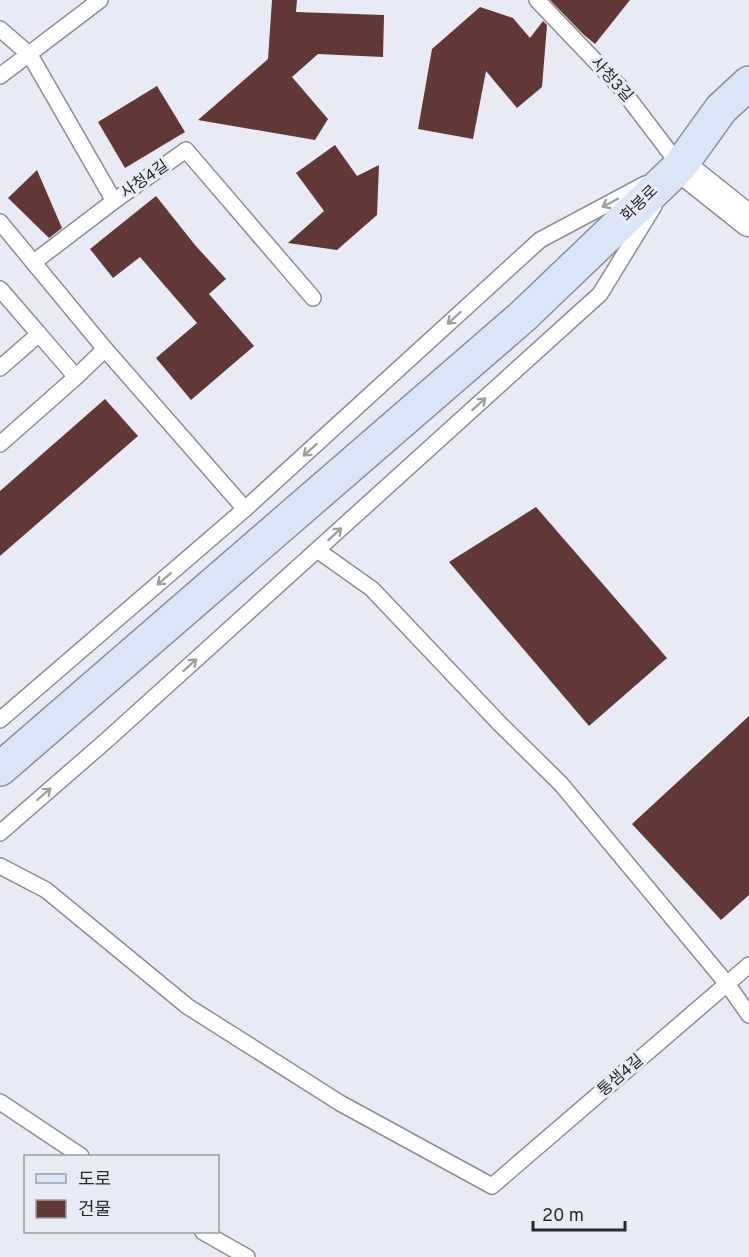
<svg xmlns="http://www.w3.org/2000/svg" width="749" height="1257" font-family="Overpass,'Noto Sans KR',sans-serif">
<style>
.building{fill:#613836}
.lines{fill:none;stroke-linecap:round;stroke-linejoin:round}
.lane-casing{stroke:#8b8e98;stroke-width:18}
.street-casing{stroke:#8b8e98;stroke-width:33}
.secondary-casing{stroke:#8b8e98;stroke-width:36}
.lane{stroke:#fff;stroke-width:15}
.street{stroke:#fff;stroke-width:30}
.secondary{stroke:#dae6f7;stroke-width:33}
.oneway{stroke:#9f9fa1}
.labels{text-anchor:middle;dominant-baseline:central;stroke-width:6;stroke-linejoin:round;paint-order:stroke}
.street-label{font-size:16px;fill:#292a2e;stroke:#e8ebf6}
</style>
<rect width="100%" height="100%" fill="#e8ebf6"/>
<g class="building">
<polygon points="272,0 297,0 296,12 384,15 383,57 318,54 292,77 328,119 315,140 198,120 268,59"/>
<polygon points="550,0 630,0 595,44 583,34"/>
<polygon points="480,7 513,18 530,38 543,21 547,25 542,87 517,108 486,71 473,139 418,129 432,49"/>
<polygon points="157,86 185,132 125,168 98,122"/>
<polygon points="335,145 357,176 379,165 377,215 337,250 288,243 324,211 296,173"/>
<polygon points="37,170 62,228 49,238 8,198"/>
<polygon points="156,196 195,245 226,279 209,294 254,346 191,400 156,358 197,323 140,257 113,278 90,249"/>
<polygon points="105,399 138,436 0,556 0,491"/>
<polygon points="536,507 667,658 589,726 449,562"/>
<polygon points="749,716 749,895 721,920 632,824"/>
</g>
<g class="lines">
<defs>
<g id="lane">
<polyline points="537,0 620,87 680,166"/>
<polyline points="0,29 30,55 114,201"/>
<polyline points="0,76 100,0"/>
<polyline points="0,222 105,349 245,509"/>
<polyline points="34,262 114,201 186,150 313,298"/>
<polyline points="0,289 39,334 0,368"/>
<polyline points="39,334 76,377"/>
<polyline points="0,444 76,377 105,349"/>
<polyline points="317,550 372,589 500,724 561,784 728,985 749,1015"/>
<polyline points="0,720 245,509 540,240 645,184"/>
<polyline points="0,833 108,739 600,294 654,206"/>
<polyline points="0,866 46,890 187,1006 340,1103 492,1186 749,965"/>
<polyline points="0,1102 81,1156"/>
<polyline points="203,1232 247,1257"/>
</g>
<polyline id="street" points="680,166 749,221"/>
<polyline id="secondary" points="0,769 522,317 680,166 721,109 749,83"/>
</defs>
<use href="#lane" class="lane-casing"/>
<use href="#street" class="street-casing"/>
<use href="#secondary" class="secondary-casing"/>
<use href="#lane" class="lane"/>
<use href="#street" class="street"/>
<use href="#secondary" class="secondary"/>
</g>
<defs><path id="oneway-shaft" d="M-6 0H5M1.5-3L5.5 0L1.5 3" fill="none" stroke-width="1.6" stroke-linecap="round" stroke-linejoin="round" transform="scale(1.5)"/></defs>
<g class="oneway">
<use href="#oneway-shaft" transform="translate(610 203) rotate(152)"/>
<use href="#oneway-shaft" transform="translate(454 318) rotate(138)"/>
<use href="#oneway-shaft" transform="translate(479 404) rotate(-42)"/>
<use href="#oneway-shaft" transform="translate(310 450) rotate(138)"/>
<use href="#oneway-shaft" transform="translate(335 534) rotate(-42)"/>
<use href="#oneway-shaft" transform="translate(164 579) rotate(139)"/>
<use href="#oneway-shaft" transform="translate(190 665) rotate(-42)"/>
<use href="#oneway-shaft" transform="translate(44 794) rotate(-41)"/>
</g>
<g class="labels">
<g class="street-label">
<text transform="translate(611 80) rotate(48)">사청3길</text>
<text transform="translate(145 180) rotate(-35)">사청4길</text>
<text transform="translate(640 204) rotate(-44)">화봉로</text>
<text transform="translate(621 1076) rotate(-41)">통샘4길</text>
</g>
</g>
<rect x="24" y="1155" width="195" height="78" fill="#e8ebf6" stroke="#9c9ea6" stroke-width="1.5"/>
<rect x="36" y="1174" width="30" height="9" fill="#dae6f7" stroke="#9c9ea6" stroke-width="1.5"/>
<text x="78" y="1185" font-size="18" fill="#292a2e">도로</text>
<rect x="36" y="1200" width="30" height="18" fill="#613836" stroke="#9c9ea6" stroke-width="1.5"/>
<text x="78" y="1215" font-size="18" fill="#292a2e">건물</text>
<path d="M533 1221v9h92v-9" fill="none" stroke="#292a2e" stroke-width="3"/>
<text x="542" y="1221" font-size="18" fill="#292a2e" stroke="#e8ebf6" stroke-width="4.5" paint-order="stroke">20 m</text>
</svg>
